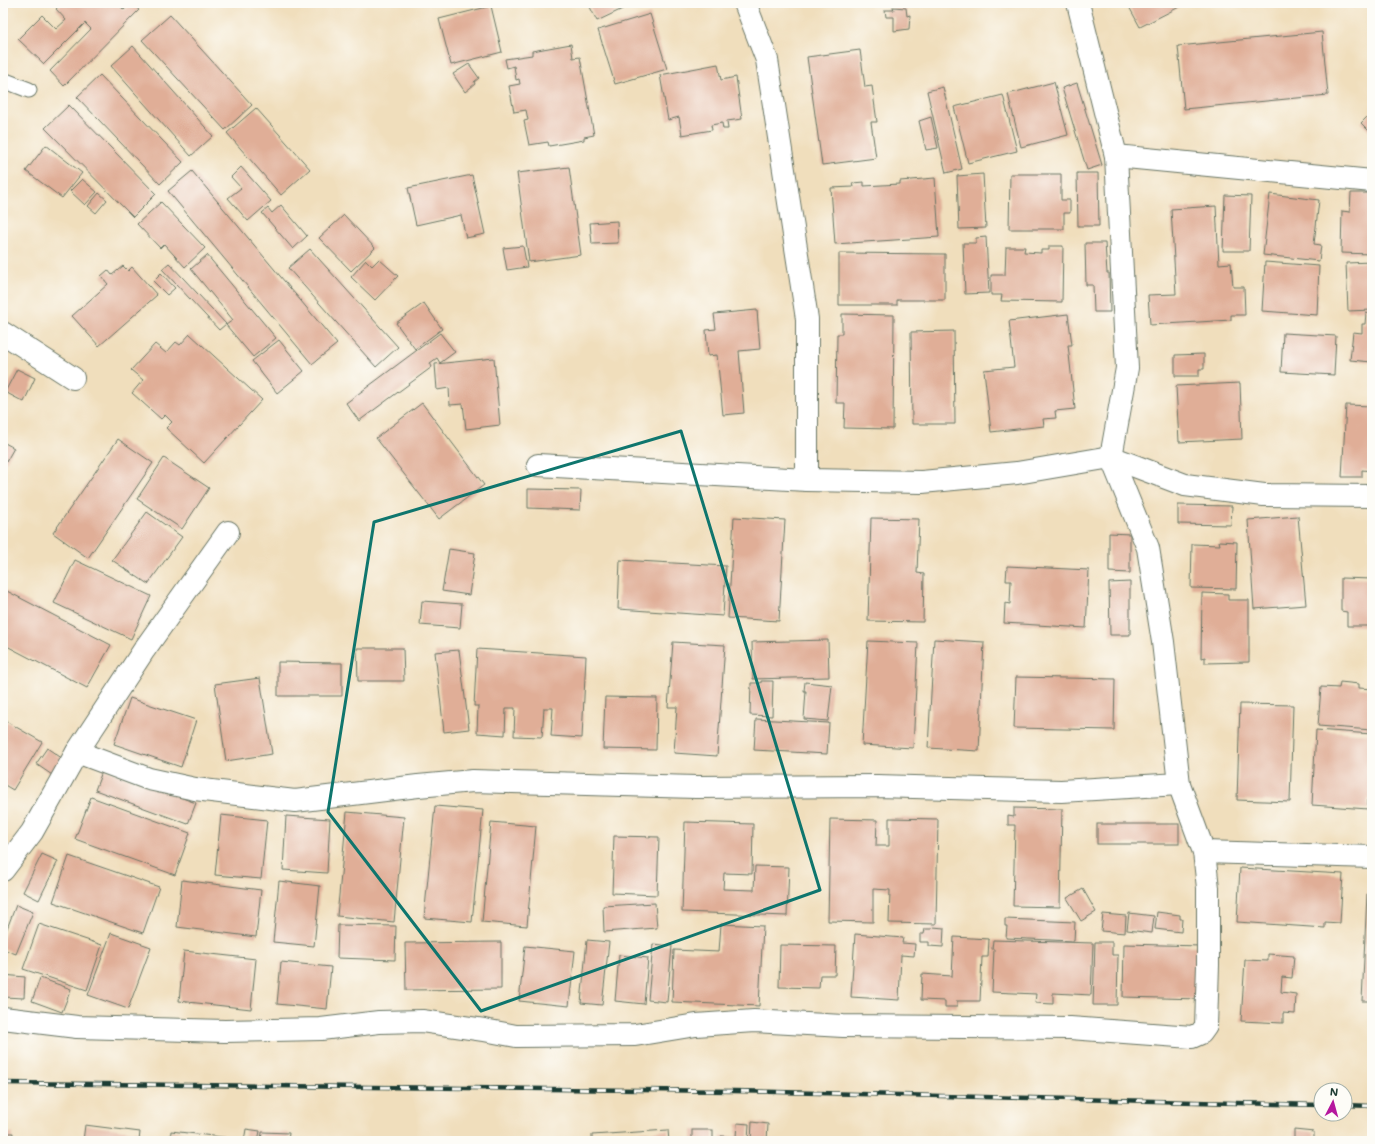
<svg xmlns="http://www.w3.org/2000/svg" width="1375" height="1144" font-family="Mali,sans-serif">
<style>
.building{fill:#e0ae97}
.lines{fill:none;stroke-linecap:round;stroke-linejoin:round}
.lane-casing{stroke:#687564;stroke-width:17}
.street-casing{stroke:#687564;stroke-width:24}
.lane{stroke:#fff;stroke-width:15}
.street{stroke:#fff;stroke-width:22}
.rail-casing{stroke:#1f3d34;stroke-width:4.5}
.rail{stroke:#fdfcf7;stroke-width:3;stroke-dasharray:9;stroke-linecap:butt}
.marked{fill:none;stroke:#0f766e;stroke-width:3;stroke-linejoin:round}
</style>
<rect width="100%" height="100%" fill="#fdfcf7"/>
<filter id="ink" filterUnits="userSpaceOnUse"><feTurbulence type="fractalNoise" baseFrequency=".025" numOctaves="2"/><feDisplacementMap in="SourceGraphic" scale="8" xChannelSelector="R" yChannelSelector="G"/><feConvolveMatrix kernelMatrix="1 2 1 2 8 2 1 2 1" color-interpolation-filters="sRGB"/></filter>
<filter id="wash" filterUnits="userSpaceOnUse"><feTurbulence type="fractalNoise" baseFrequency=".012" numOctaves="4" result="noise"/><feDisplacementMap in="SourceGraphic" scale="16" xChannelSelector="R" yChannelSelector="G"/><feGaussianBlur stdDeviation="0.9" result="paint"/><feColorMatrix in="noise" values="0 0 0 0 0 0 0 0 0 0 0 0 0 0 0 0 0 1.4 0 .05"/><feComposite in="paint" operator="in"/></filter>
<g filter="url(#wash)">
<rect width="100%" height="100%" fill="#f0debc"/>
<g id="blocks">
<g class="building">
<polygon points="62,3 117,3 124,10 131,3 139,10 64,86 50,71 91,29 85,23 44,64 18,39 42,15 56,29 66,20 56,9"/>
<polygon points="588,3 635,3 597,21"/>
<polygon points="1127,3 1187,3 1140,27"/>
<polygon points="491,6 502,52 451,65 439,19"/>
<polygon points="893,7 906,8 907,16 910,15 909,29 894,31 894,17 886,17 885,10 894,10"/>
<polygon points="650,14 667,69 615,84 598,30"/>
<polygon points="170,15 252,105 225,130 142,40"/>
<polygon points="1322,32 1328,95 1184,109 1178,46"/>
<polygon points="571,44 573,58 580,57 594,135 584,137 584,140 549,146 548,142 529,145 524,121 528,120 526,110 514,112 509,86 520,84 519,79 516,80 514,66 507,68 505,59 532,55 532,51"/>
<polygon points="133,46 213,136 191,156 111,66"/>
<polygon points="860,50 865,87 872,86 877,122 871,122 876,158 822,165 807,57"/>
<polygon points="469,64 479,78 474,82 475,84 465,92 453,74"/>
<polygon points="718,64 721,80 736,77 742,119 727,121 728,129 723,129 722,123 711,125 712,130 682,135 679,117 668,120 660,75"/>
<polygon points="100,75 183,162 160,184 77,97"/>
<polygon points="1054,82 1068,135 1021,147 1008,94"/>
<polygon points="1077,83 1102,165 1087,170 1062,88"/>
<polygon points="943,87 962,169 946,173 927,91"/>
<polygon points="1003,95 1017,151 968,163 954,107"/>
<polygon points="69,105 156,194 133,217 45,128"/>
<polygon points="256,108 310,169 281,195 227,133"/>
<polygon points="1372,112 1372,134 1361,123"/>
<polygon points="931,117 938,148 926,150 919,121"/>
<polygon points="46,145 82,173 62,198 26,171"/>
<polygon points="241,167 271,201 248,221 228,198 241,188 231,177"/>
<polygon points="569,167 581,255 529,262 517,173"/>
<polygon points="192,171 337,344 312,364 168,191"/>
<polygon points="1077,173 1098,173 1099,226 1078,226"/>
<polygon points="983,174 986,228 959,229 957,176"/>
<polygon points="1010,174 1061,174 1061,200 1070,200 1070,213 1064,213 1064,229 1009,229"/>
<polygon points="472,175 485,234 466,238 461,215 416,225 408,188"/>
<polygon points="935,178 939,237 835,244 831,188 853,187 852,183 864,182 864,186 900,184 900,181"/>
<polygon points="82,179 97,192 85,205 70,191"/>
<polygon points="99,193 107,200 96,213 88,206"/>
<polygon points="1351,193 1372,193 1372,254 1341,253 1342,211 1350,212"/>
<polygon points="1270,194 1319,200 1314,244 1321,245 1319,261 1263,255"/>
<polygon points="1225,195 1251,196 1249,251 1223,251"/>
<polygon points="161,202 205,248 185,267 164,244 160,248 137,224"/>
<polygon points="281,205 307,236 293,249 262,213 268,208 272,213"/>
<polygon points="1216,206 1219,264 1231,263 1233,287 1244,287 1245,315 1231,315 1231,320 1150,325 1148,295 1176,294 1171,209"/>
<polygon points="344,215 375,248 351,271 319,238"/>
<polygon points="617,221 618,243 592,244 590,223"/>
<polygon points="986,237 989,293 965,294 963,243 976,243 976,238"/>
<polygon points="1085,243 1105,243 1107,273 1109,273 1110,312 1094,312 1093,285 1086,285"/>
<polygon points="523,246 527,267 507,270 503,248"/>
<polygon points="1049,246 1063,246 1062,302 1001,301 1002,295 991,295 991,275 1005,275 1006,247 1025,247 1024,252 1041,253 1041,250 1049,250"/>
<polygon points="310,249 398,347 376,367 288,268"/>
<polygon points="839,253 945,254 945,300 897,300 897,305 839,305"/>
<polygon points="207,255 276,338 253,357 226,325 233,320 191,269"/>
<polygon points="379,259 398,276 375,300 351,277 366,260 372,266"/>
<polygon points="1265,262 1319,266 1317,315 1262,311"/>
<polygon points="1372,262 1372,310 1348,311 1346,263"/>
<polygon points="169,263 226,324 219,330 162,269"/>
<polygon points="123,266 128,271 132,267 157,295 99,346 72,316 108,284 101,276 108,270 112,275"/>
<polygon points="161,273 175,288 167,295 153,281"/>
<polygon points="424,303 442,329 415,349 396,323"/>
<polygon points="757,310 760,349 739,351 744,413 723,415 717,355 708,356 706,330 716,329 714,314"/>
<polygon points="1366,313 1372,314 1372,362 1350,360 1353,332 1362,333 1362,324 1365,324"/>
<polygon points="842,314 894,315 893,429 844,428 845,403 836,403 837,334 842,334"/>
<polygon points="1068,314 1072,345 1068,345 1075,409 1055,411 1056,418 1043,419 1044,426 991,432 984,370 1014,367 1009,321"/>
<polygon points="954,331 955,424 912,424 911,332"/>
<polygon points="440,333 455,352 440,363 437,358 430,363 432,367 359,421 346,403"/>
<polygon points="1283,333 1336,336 1334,375 1281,372"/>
<polygon points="190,334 262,400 204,463 166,428 172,422 165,415 161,419 132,393 143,380 131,370 155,344 166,353 176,342 180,345"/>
<polygon points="279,340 304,371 277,393 252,361"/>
<polygon points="1204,354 1204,369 1199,369 1199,376 1175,376 1175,355"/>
<polygon points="494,358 500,425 466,429 463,404 450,405 449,388 437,390 435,364"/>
<polygon points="17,369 35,378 24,402 5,392"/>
<polygon points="1240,383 1242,439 1179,442 1176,386"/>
<polygon points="422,403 484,485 439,519 376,438"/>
<polygon points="1346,405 1372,406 1372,471 1362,470 1362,477 1342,477"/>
<polygon points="118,439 153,463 88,558 53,533"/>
<polygon points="3,442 14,448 6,462 3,461"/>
<polygon points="164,458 209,488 182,529 137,499"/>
<polygon points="528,489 581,490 580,510 528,508"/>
<polygon points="1178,505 1232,506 1231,525 1178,524"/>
<polygon points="147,512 182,537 148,584 112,560"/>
<polygon points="1298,516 1306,605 1254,609 1248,520"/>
<polygon points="734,517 785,520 779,621 728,618"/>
<polygon points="871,518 919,519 917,573 924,574 923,622 868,621"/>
<polygon points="1109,533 1130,534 1130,573 1109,572"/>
<polygon points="1219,541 1237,542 1236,589 1191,588 1192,544 1220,545"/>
<polygon points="449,549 475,553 469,595 442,591"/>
<polygon points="75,560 151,596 131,639 54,603"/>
<polygon points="620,560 726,566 723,616 618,609"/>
<polygon points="1007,566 1089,570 1086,628 1004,623 1005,603 1010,604 1011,581 1006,581"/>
<polygon points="1341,578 1372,579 1372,609 1370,609 1370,626 1347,626 1347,612 1341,611"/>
<polygon points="1130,582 1130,635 1110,635 1109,583"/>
<polygon points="3,589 111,645 87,688 3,644"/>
<polygon points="1202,593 1228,594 1228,600 1249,600 1249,662 1205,663 1205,657 1201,658"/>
<polygon points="422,601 462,604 460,628 420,625"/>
<polygon points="934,639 984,642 979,751 928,748"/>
<polygon points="828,640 829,677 753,679 752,642"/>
<polygon points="868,641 918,643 913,748 862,745"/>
<polygon points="673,642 725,645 717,756 674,753 677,707 668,707"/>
<polygon points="357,648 403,648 404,681 358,681"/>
<polygon points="477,649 586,656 582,738 551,736 553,708 544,708 542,737 514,736 515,708 506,708 505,735 477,733 478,706 474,706"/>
<polygon points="459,650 469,729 444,732 435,652"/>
<polygon points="278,662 342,663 342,696 278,696"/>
<polygon points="1016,677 1115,679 1114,730 1014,728"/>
<polygon points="260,678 272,754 226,761 215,684"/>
<polygon points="761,681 773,681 772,716 750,715 751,683 761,683"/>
<polygon points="805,682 832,685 828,721 804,719 806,691 804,691"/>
<polygon points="1340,682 1359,684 1359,688 1372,689 1372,730 1318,726 1321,687 1339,688"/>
<polygon points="605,697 657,698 656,750 603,749"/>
<polygon points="130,698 196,720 181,767 114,744"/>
<polygon points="1240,704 1293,705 1290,802 1237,800"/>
<polygon points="756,719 829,723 827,754 754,750"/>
<polygon points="4,720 42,742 13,790 3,784 3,722"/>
<polygon points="1316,730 1372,734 1372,800 1368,799 1368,809 1312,805"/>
<polygon points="47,748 66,761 55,777 36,764"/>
<polygon points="103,769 196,803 188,824 95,790"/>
<polygon points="91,797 190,833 175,875 75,839"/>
<polygon points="435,806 483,810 472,922 424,918"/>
<polygon points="1014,808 1062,809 1060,907 1013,906 1015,825 1008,825 1008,816 1014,817"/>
<polygon points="347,812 404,817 394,922 337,916"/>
<polygon points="221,815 267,820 261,879 215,875"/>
<polygon points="286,816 330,819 327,873 283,870"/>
<polygon points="889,818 938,819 936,924 889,923 890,890 873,889 873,922 828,921 830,819 877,820 876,846 889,846"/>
<polygon points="491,822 536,826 527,926 482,922"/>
<polygon points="685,822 753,824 752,874 724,873 723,889 754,890 755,866 789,867 787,916 682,912"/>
<rect x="1097" y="824" width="82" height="20"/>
<polygon points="614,836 659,837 657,895 612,893"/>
<polygon points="42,854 58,861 39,900 23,892"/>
<polygon points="69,856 159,887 143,933 53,902"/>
<polygon points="1240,868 1343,874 1340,923 1325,922 1325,928 1237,922"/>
<polygon points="182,880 261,890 256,937 177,927"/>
<polygon points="279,881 320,886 314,946 273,942"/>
<polygon points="1083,889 1096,912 1081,921 1067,898"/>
<polygon points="1367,894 1372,894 1372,1001 1362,1001"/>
<polygon points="655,903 657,928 604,932 603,906"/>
<polygon points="16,905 33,912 16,954 3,949 3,939"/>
<polygon points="1157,912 1180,915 1180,919 1182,919 1181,932 1155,929"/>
<polygon points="1129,913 1154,916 1152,933 1127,930"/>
<polygon points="1103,914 1126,916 1125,933 1101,931"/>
<polygon points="1005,919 1075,922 1074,941 1006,938 1007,926 1005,926"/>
<polygon points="39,924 102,945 87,990 23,969"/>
<polygon points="721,924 763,926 759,1006 672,1002 674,950 719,952"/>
<polygon points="338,925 396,926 395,960 337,958"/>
<polygon points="933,927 944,928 943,947 929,946 929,942 920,942 920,934 924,934 925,929 932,929"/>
<polygon points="111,933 151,947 128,1009 88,995"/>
<polygon points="855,934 903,938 902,943 915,944 914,956 901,955 899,1000 851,997"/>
<polygon points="954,937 989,939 988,957 982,957 980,1001 957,1001 957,1007 945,1007 945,1001 921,1000 922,974 952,976"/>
<polygon points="587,940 609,942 602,1005 581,1003"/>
<polygon points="993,940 1093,943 1091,995 1053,993 1053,1004 1035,1003 1036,994 992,992 994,949 992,949"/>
<polygon points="501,942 501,989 406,990 405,943"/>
<polygon points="1095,942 1112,942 1112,955 1118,955 1117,1005 1093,1005"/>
<polygon points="653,944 672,946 667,1002 648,1000"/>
<polygon points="1124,944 1201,946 1199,999 1123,997"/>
<polygon points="780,945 836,946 835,975 820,975 819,988 779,987"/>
<polygon points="525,946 575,951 569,1006 519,1001"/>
<polygon points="184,951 256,959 251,1009 179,1001"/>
<polygon points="1268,954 1294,956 1292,978 1282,977 1281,992 1296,994 1295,1014 1283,1013 1283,1023 1241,1021 1245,960 1268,961"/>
<polygon points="619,955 648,958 644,1004 615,1001"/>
<polygon points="281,962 331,967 327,1009 277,1004"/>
<polygon points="3,975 25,977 24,998 3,997"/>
<polygon points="40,978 71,989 62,1012 32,1001"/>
<polygon points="752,1122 768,1124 767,1141 751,1141"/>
<polygon points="737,1123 749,1124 748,1141 721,1141 721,1136 736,1137"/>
<polygon points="85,1125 140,1132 139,1141 83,1141"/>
<polygon points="246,1129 260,1131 258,1141 244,1141"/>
<polygon points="668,1130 669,1141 592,1141 592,1135"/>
<rect x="692" y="1130" width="21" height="11"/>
<polygon points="1294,1130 1314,1132 1314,1141 1294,1141"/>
<polygon points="171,1131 230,1138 230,1141 170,1141"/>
<polygon points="262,1132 289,1133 288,1141 261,1141"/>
<polygon points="3,1133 13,1133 12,1141 3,1141"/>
<polygon points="447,1139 508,1140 508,1141 447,1141"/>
</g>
</g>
</g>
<g filter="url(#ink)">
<use href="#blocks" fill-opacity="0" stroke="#687564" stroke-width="1"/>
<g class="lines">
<defs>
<polyline id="lane" points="3,80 29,90"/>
<g id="street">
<polyline points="745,3 767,60 807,319 807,480"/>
<polyline points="1116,156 1372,181"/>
<polyline points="3,333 73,378"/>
<polyline points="538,465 807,480 922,482 1017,473 1111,457 1185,485 1264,495 1372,496"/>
<polyline points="77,752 149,779 195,789 295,801 418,786 473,781 696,787 877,786 1061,791 1179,784"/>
<polyline points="1204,852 1372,857"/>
<polyline points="3,870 32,832 77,752 144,650 228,532"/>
<polyline points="3,1018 77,1027 225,1031 321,1029 379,1022 422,1021 484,1030 516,1036 635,1035 696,1025 754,1021 843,1026 1070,1028 1192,1037 1201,1033 1206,1026 1208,965 1208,888 1204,852 1179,784 1163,642 1148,548 1111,457 1127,368 1116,156 1078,3"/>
</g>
</defs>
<use href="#lane" class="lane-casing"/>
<use href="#street" class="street-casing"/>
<use href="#lane" class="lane"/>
<use href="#street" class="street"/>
<defs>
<g id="rail">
<polyline points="3,1083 734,1091 1321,1105"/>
<polyline points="1345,1105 1372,1106"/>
</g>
</defs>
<use href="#rail" class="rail-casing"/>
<use href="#rail" class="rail"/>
</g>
</g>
<path class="marked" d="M 681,431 L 820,890 L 481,1011 L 328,812 L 374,522 Z"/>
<rect width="1375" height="1144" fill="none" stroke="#fdfcf7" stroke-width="16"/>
<g transform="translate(1333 1102) rotate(6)"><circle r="19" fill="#fdfcf7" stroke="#a4b0a9"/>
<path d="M0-3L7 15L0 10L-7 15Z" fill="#b5179e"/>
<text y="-6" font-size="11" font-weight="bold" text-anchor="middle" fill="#1f3d34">N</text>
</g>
</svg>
